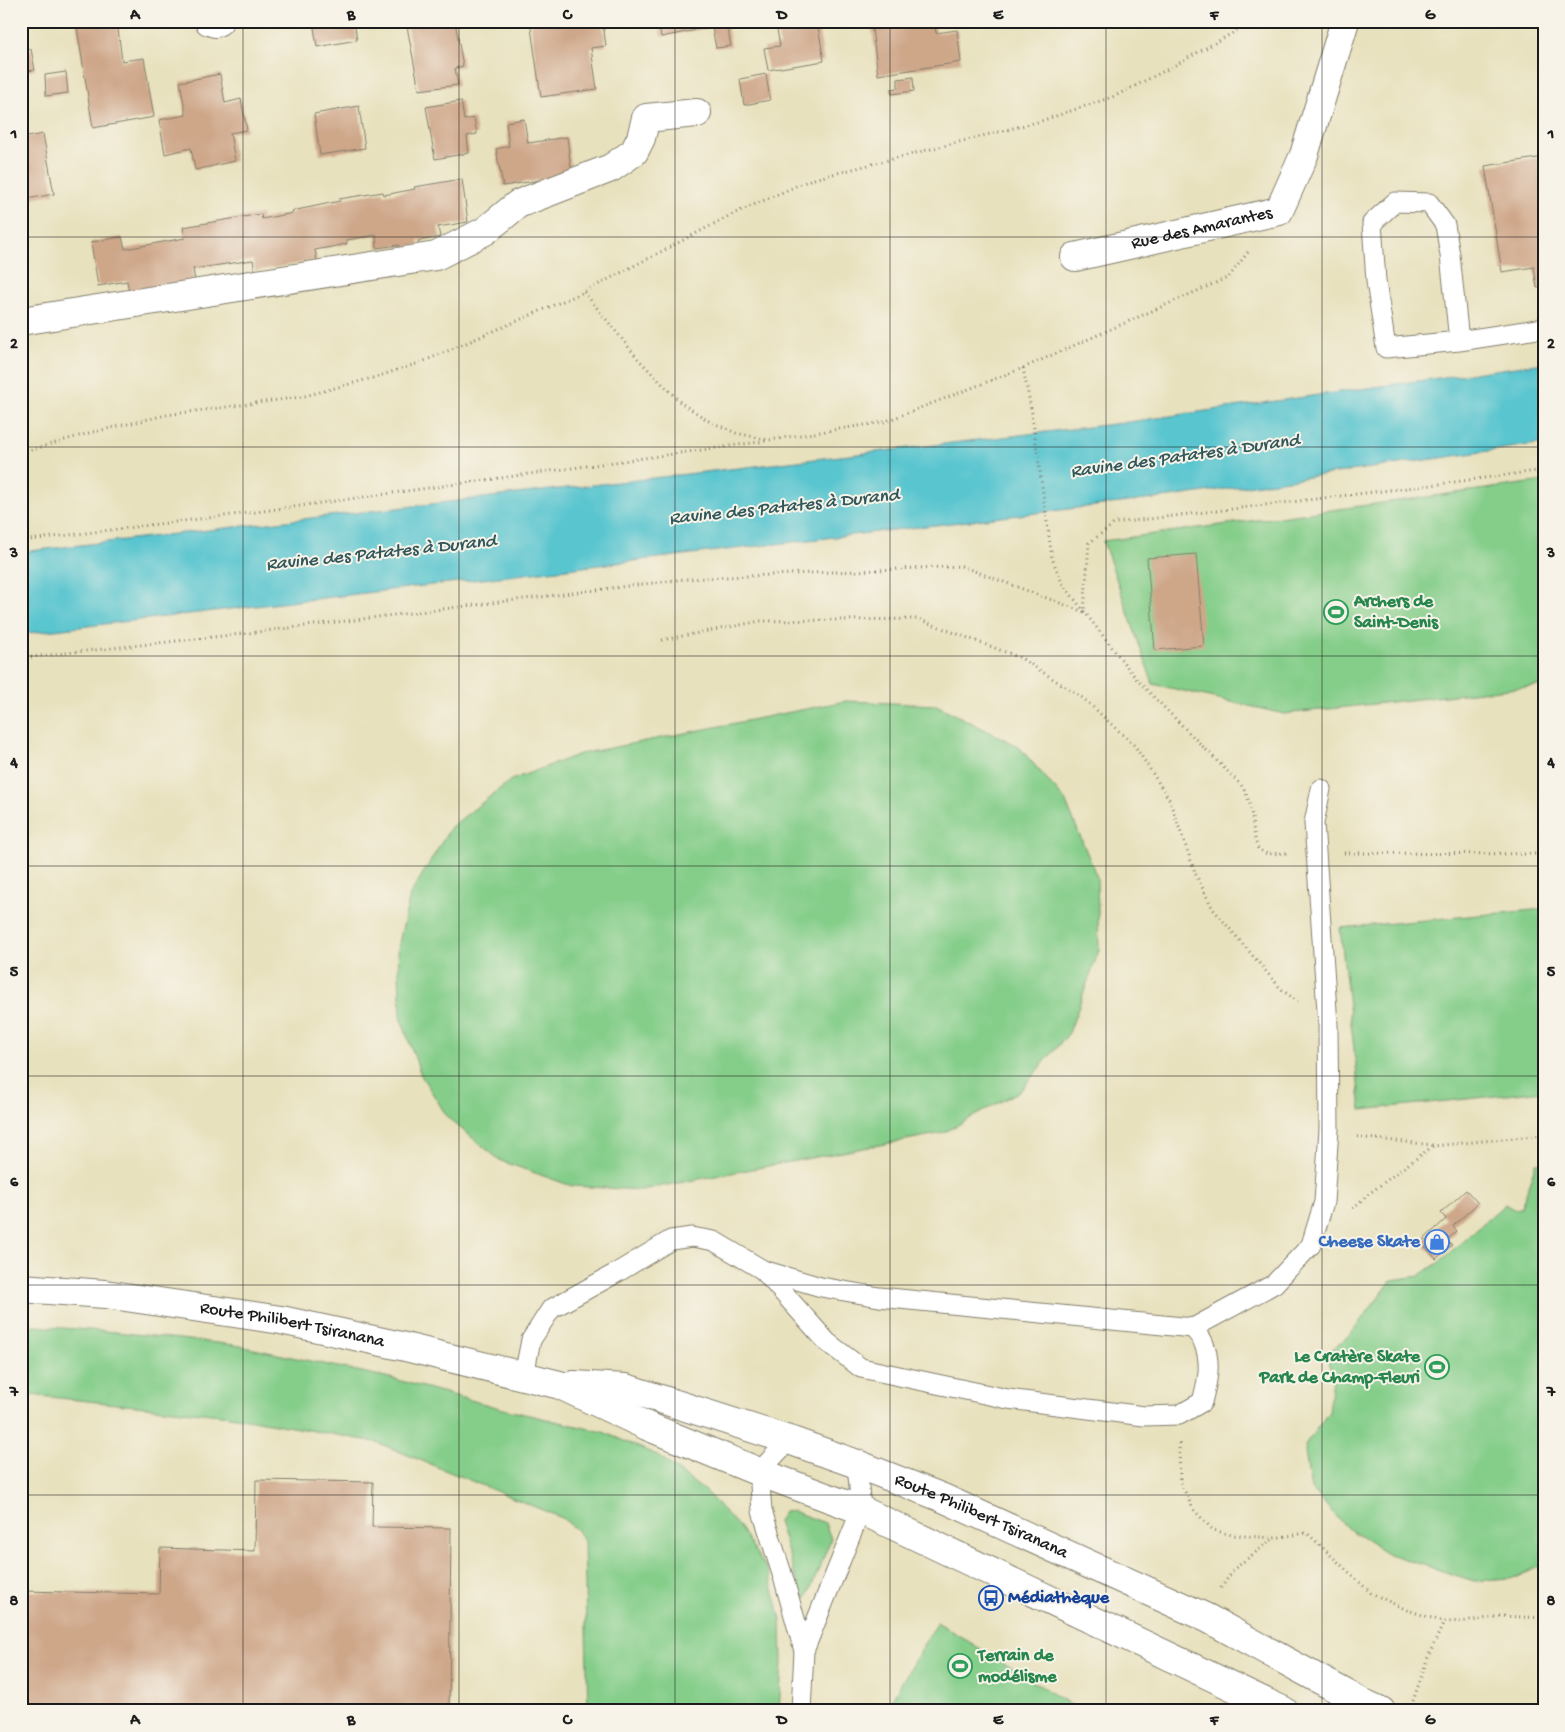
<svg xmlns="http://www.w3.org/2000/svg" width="1565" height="1732" font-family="'Gochi Hand',sans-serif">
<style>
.green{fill:#85ce8a;stroke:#507553}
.water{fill:#58c5cf;stroke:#3a7076}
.building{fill:#cea688}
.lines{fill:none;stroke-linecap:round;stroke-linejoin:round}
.service-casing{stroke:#827e6c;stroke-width:21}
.minor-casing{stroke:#827e6c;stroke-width:30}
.secondary-casing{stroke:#827e6c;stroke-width:30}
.path{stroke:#827e6c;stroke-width:3;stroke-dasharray:1 4;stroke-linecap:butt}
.service{stroke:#fff;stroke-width:19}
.minor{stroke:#fff;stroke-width:28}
.secondary{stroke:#fff;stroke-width:28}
.grid{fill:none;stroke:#1c1c1c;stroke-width:1;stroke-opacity:0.55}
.labels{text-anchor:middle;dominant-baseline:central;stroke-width:4;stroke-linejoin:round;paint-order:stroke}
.street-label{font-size:18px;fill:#1c1c1c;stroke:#f7f3e8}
.leisure-label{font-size:18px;font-weight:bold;fill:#27864d;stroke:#f7f3e8;text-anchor:start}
.shop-label{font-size:18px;font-weight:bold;fill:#366cbe;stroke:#f7f3e8;text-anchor:end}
.transit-label{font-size:18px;font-weight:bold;fill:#164399;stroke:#f7f3e8;text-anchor:start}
.water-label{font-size:19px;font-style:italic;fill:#31575b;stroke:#f7f3e8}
.neatline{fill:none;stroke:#1c1c1c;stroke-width:2}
.grid-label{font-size:16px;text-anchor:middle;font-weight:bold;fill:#1c1c1c}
</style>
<rect width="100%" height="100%" fill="#f7f3e8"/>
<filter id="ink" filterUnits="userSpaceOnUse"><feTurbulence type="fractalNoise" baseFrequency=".02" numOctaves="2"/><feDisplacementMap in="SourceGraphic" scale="10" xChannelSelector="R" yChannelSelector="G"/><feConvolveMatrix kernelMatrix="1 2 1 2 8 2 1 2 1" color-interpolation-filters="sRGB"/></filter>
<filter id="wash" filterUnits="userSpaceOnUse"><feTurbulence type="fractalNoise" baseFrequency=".0096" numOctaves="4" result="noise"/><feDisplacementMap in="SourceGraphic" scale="20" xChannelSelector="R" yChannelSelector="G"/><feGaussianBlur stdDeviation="1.12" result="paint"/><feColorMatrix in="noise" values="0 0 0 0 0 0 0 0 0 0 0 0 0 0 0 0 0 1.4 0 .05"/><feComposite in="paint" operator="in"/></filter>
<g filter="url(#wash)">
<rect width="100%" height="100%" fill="#e8e1bd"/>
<g class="green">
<polygon points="1544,481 1544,685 1284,714 1153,684 1103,541"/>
<polygon points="846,701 936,705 1018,746 1065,800 1097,877 1099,950 1069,1033 1020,1091 943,1133 641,1190 572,1186 501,1161 448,1118 421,1075 401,1019 398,948 410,895 451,827 511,780 580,754"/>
<polygon points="1544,909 1544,1091 1361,1110 1340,928"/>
<polygon points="1544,1162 1544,1564 1518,1577 1474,1581 1389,1554 1347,1528 1311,1489 1304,1446 1329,1412 1333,1379 1326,1354 1348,1337 1392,1280 1419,1276 1438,1263 1505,1204 1513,1209 1521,1208 1536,1163"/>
<polygon points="21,1325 116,1332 235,1345 390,1378 507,1410 603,1432 657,1455 706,1492 740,1528 769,1573 781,1620 782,1662 779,1711 588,1711 584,1541 576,1529 562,1518 376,1442 230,1416 21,1394"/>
<polygon points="792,1511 825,1523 831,1539 807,1598 802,1597 778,1521 784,1512"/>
<polygon points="937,1622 1081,1711 885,1711"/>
</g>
<polygon class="water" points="1544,363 1544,443 1170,497 21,634 21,552 1114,424"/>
<g id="blocks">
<g class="building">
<polygon points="76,21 117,21 122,61 144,58 154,117 93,128"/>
<polygon points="313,21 354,21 357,40 317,47"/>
<polygon points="406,21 455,21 463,66 455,68 458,85 419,90"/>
<polygon points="530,21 587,21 588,26 603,24 606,46 591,48 597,89 541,97"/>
<polygon points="658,21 726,21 731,46 716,48 712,27 661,37"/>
<polygon points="760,21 817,21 824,61 768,70 764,48 780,46 776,24 761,27"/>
<polygon points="871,21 934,21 936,33 957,30 961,62 878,75"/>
<polygon points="31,49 35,70 21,72 21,51"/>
<polygon points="66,72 68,93 46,96 45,75"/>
<polygon points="220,74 225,103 241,99 247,130 230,133 235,161 195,170 191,148 165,154 159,120 186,115 180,82"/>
<polygon points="766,74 770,100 744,105 740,79"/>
<polygon points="913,77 914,91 892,94 891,89 898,88 898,79"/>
<polygon points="461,101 464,120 474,118 477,134 467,136 469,153 435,159 426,107"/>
<polygon points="359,106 365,148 320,155 314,114"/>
<polygon points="524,119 528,143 567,137 572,175 503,186 496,149 509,146 506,122"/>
<polygon points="43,134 54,194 21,200 21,138"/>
<polygon points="1544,157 1544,287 1537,288 1534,267 1502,272 1485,166"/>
<polygon points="462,179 468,222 438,227 440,237 418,241 419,245 399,248 399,245 377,248 376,235 347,240 347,244 315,250 317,260 295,264 255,271 253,260 193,269 195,281 129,293 127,281 98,286 91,242 122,237 125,249 185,238 183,227 261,214 262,219 293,213 292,211 340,201 339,199 383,192 384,195 415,189 414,187"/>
<polygon points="1196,554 1204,646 1155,650 1147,558"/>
<polygon points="1466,1190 1478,1203 1453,1226 1457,1231 1447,1240 1452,1245 1436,1259 1421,1242 1446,1219 1441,1213"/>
<polygon points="256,1480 373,1482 372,1527 451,1528 449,1711 21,1711 21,1591 159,1594 160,1548 255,1551"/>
</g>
</g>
</g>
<g filter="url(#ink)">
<use href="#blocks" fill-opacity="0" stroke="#827e6c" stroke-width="1"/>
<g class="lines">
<defs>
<g id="service">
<polyline points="1459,341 1450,255 1445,225 1429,203 1395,202 1372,223 1376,281 1386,348 1459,341 1544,328"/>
<path d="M 763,1270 L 827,1342 L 861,1368 L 1008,1399 L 1144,1416 L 1179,1415 L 1202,1402 C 1207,1383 1212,1364 1204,1344 C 1202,1338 1197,1333 1193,1328"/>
<polyline points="524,1375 531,1340 551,1309 618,1272 671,1240 692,1237 714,1241 763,1270 821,1287 879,1297 1193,1328 1274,1284 1311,1245 1324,1202 1329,1129 1328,1025 1314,823 1321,789"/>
<polyline points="789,1440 759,1472 762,1511 784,1580 804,1651 801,1711"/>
<polyline points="804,1651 861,1510 857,1464"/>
</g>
<g id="minor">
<polyline points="209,21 215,23 219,21"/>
<path id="s1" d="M 1075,257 L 1279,211 L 1304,155 L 1345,21"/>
<polyline points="21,321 436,256 485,231 518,204 611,168 634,152 641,138 646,118 697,113"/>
</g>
<g id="secondary">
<path id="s2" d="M 21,1288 L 105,1294 L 281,1320 L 401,1346 L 560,1385 L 647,1426 L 759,1472 L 861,1510 L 1284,1711"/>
<path id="s3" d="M 573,1385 L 626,1388 L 789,1440 L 857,1464 L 943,1498 L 1207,1618 L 1361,1702 L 1381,1711"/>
</g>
</defs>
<use href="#service" class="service-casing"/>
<use href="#minor" class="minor-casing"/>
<use href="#secondary" class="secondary-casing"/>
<g class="path">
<polyline points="584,292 639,360 681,403 709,421 736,433 769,440 884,422 1023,368 1229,277 1248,252"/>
<path d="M 1023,368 L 1032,414 L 1052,558 L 1062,583 L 1138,681 L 1241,785 C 1255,804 1250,828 1258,849 L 1267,854 L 1288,853"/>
<polyline points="21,453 89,433 166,415 301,397 376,377 422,362 584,292 733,214 810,180 1041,121 1115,96 1170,68 1254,21"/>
<polyline points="21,541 256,512 766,441"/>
<polyline points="662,640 761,621 918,619 1021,658 1084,699 1135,746 1169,799 1196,875 1213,909 1281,989 1298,1002"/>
<polyline points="21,658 241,634 685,579 961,566 1084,612 1089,543 1115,523 1424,486 1544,470"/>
<polyline points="1344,853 1544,854"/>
<polyline points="1357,1137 1433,1145"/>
<polyline points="1353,1208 1371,1192 1433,1146 1544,1135"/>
<polyline points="1179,1443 1180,1481 1193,1509 1213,1530 1232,1535 1274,1538 1307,1533 1371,1593 1407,1610 1444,1622 1471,1621 1500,1616 1544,1618"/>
<polyline points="1221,1588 1234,1569 1274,1538"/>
<polyline points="1413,1701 1428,1657 1444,1622"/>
</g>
<use href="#service" class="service"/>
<use href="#minor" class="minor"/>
<use href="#secondary" class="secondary"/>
</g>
</g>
<path class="grid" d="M 243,21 L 243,1711M 459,21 L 459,1711M 675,21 L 675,1711M 890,21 L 890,1711M 1106,21 L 1106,1711M 1322,21 L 1322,1711M 21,237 L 1544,237M 21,447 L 1544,447M 21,656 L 1544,656M 21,866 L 1544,866M 21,1076 L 1544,1076M 21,1285 L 1544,1285M 21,1495 L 1544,1495"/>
<defs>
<symbol id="stadium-ring" viewBox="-11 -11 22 22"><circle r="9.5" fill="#f7f3e8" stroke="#2e9e5b" stroke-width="1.5"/><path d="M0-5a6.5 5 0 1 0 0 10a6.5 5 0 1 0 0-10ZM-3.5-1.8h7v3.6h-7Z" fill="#2e9e5b"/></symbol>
<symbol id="shop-ring" viewBox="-11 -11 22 22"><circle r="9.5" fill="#f7f3e8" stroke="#3f7fe0" stroke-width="1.5"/><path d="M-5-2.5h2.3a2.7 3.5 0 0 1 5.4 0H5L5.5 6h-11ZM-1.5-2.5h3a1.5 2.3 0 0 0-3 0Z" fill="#3f7fe0"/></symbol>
<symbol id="bus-ring" viewBox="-11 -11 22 22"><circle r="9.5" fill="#f7f3e8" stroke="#1a4fb4" stroke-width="1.5"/><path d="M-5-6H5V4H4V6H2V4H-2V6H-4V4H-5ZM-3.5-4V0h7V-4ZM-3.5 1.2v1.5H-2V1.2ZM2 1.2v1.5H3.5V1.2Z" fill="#1a4fb4"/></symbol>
</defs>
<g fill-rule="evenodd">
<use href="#stadium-ring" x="1322" y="598" width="28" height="28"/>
<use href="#shop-ring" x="1423" y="1228" width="28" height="28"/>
<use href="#stadium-ring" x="1423" y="1353" width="28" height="28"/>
<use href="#bus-ring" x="977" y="1584" width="28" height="28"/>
<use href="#stadium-ring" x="946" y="1652" width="28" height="28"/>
</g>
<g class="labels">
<g class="street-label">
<text stroke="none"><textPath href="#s1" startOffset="130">Rue des Amarantes</textPath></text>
<text stroke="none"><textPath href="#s2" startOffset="274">Route Philibert Tsiranana</textPath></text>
<text stroke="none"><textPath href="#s3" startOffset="431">Route Philibert Tsiranana</textPath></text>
</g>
<g class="leisure-label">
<text x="1354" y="602">Archers de<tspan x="1354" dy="21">Saint-Denis</tspan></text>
<text x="1420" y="1357" text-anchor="end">Le Cratère Skate<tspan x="1420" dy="21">Park de Champ-Fleuri</tspan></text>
<text x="978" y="1656">Terrain de<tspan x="978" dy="21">modélisme</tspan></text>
</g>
<g class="shop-label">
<text x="1420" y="1242">Cheese Skate</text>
</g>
<g class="transit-label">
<text x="1008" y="1598">Médiathèque</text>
</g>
<g class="water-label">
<text transform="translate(1185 457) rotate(-8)">Ravine des Patates à Durand</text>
<text transform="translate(784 508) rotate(-6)">Ravine des Patates à Durand</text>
<text transform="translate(381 554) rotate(-6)">Ravine des Patates à Durand</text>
</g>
</g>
<rect width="1565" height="1732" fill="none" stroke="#f7f3e8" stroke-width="55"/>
<rect x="28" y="28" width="1510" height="1676" class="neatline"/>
<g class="grid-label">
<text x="135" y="19">A</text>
<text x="351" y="19">B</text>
<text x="567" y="19">C</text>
<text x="782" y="19">D</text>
<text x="998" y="19">E</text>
<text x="1214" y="19">F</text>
<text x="1430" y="19">G</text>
<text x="14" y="138">1</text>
<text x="1551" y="138">1</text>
<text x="14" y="348">2</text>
<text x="1551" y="348">2</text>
<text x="14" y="557">3</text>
<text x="1551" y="557">3</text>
<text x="14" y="767">4</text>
<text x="1551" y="767">4</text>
<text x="14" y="976">5</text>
<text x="1551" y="976">5</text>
<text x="14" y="1186">6</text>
<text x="1551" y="1186">6</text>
<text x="14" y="1396">7</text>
<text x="1551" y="1396">7</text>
<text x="14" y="1605">8</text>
<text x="1551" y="1605">8</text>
<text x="135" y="1724">A</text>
<text x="351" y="1724">B</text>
<text x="567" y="1724">C</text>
<text x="782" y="1724">D</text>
<text x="998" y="1724">E</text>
<text x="1214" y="1724">F</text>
<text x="1430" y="1724">G</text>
</g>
</svg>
